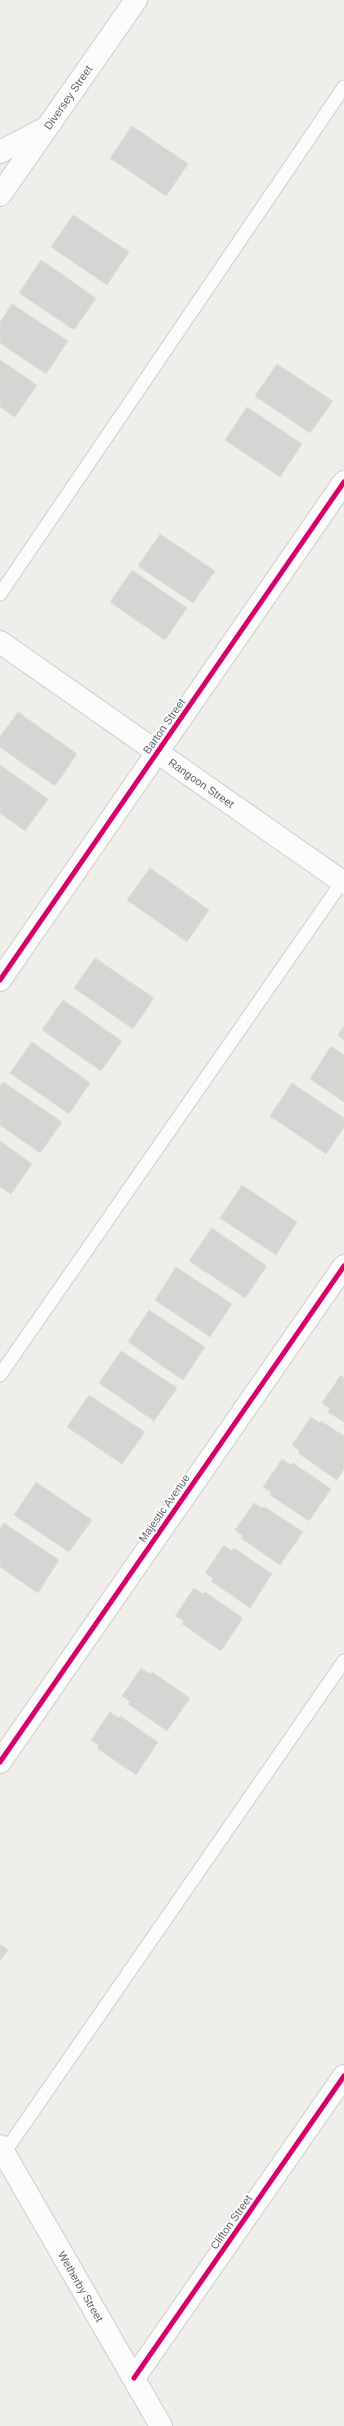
<svg xmlns="http://www.w3.org/2000/svg" width="344" height="2426" font-family="Arial,sans-serif">
<style>
.building{fill:#d6d5d3;stroke:#deddd9}
.lines{fill:none;stroke-linecap:round;stroke-linejoin:round}
.service-casing{stroke:#cbcccc;stroke-width:15}
.minor-casing{stroke:#cbcccc;stroke-width:24}
.service{stroke:#fdfcfc;stroke-width:13}
.minor{stroke:#fdfcfc;stroke-width:22}
.cycleway-casing{stroke:#fff;stroke-width:8}
.cycleway{stroke:#d6006c;stroke-width:5}
.labels{text-anchor:middle;dominant-baseline:central;stroke-width:3.5;stroke-linejoin:round;paint-order:stroke}
.street-label{font-size:11px;fill:#5f6368;stroke:#fff}
</style>
<rect width="100%" height="100%" fill="#efeeea"/>
<g class="building">
<polygon points="132,126 188,164 166,196 110,158"/>
<polygon points="73,215 129,252 107,285 51,247"/>
<polygon points="41,260 96,298 74,330 19,293"/>
<polygon points="12,304 68,341 46,374 0,343 0,322"/>
<polygon points="0,360 37,385 15,417 0,407"/>
<polygon points="277,364 333,401 310,433 255,396"/>
<polygon points="247,407 302,444 280,477 225,440"/>
<polygon points="160,534 215,571 193,603 138,566"/>
<polygon points="132,570 187,608 165,640 110,602"/>
<polygon points="18,712 77,754 55,786 0,747 0,737"/>
<polygon points="0,765 48,799 25,831 0,813"/>
<polygon points="150,868 209,910 187,942 127,900"/>
<polygon points="95,958 154,998 133,1029 74,988"/>
<polygon points="63,1000 122,1041 101,1071 42,1030"/>
<polygon points="344,1026 344,1040 338,1035"/>
<polygon points="32,1042 90,1083 69,1114 10,1073"/>
<polygon points="331,1046 344,1055 344,1102 310,1079"/>
<polygon points="3,1082 62,1122 40,1153 0,1125 0,1086"/>
<polygon points="292,1083 344,1118 344,1127 326,1154 270,1116"/>
<polygon points="0,1141 32,1164 11,1194 0,1187"/>
<polygon points="242,1185 297,1222 276,1255 220,1218"/>
<polygon points="212,1228 267,1266 245,1298 189,1261"/>
<polygon points="176,1267 232,1304 210,1337 155,1300"/>
<polygon points="149,1310 205,1347 183,1380 128,1342"/>
<polygon points="121,1351 177,1388 154,1421 99,1383"/>
<polygon points="341,1375 344,1378 344,1422 328,1412 330,1409 322,1403"/>
<polygon points="89,1395 145,1432 122,1464 67,1427"/>
<polygon points="311,1417 319,1423 321,1421 344,1436 344,1469 337,1480 298,1453 300,1451 292,1445"/>
<polygon points="282,1459 291,1465 293,1463 331,1489 309,1521 270,1495 271,1492 263,1487"/>
<polygon points="36,1482 92,1520 69,1552 14,1515"/>
<polygon points="254,1503 262,1508 265,1507 303,1532 280,1565 241,1538 243,1536 235,1530"/>
<polygon points="4,1523 59,1560 38,1593 0,1567 0,1529"/>
<polygon points="224,1545 232,1551 234,1548 272,1574 250,1608 211,1581 213,1578 205,1573"/>
<polygon points="194,1588 203,1594 205,1592 243,1618 221,1651 182,1624 184,1621 175,1616"/>
<polygon points="141,1668 150,1674 152,1672 190,1698 167,1731 128,1704 130,1701 122,1696"/>
<polygon points="110,1712 119,1718 120,1716 158,1742 136,1775 97,1748 99,1745 91,1740"/>
<polygon points="0,1944 8,1950 0,1961"/>
</g>
<g class="lines">
<defs>
<g id="service">
<polyline points="0,594 344,87"/>
<polyline points="0,1375 344,879"/>
<polyline points="4,2153 344,1661"/>
</g>
<g id="minor">
<polyline points="0,152 44,129"/>
<path id="s1" d="M 0,195 L 136,0"/>
<path id="s2" d="M 0,642 L 344,883"/>
<polyline points="0,980 344,482"/>
<polyline points="0,1762 344,1266"/>
<path id="s3" d="M 0,2146 L 161,2426"/>
<polyline points="134,2378 344,2076"/>
</g>
</defs>
<use href="#service" class="service-casing"/>
<use href="#minor" class="minor-casing"/>
<use href="#service" class="service"/>
<use href="#minor" class="minor"/>
<defs>
<g id="cycleway">
<polyline points="0,980 344,482"/>
<polyline points="0,1762 344,1266"/>
<polyline points="134,2378 344,2076"/>
</g>
</defs>
<use href="#cycleway" class="cycleway-casing"/>
<use href="#cycleway" class="cycleway"/>
</g>
<g class="labels">
<g class="street-label">
<text stroke="none"><textPath href="#s1" startOffset="119">Diversey Street</textPath></text>
<text transform="translate(164 726) rotate(-55)">Barton Street</text>
<text stroke="none"><textPath href="#s2" startOffset="246">Rangoon Street</textPath></text>
<text transform="translate(164 1508) rotate(-55)">Majestic Avenue</text>
<text transform="translate(231 2222) rotate(-55)">Clifton Street</text>
<text stroke="none"><textPath href="#s3" startOffset="162">Wetherby Street</textPath></text>
</g>
</g>
</svg>
